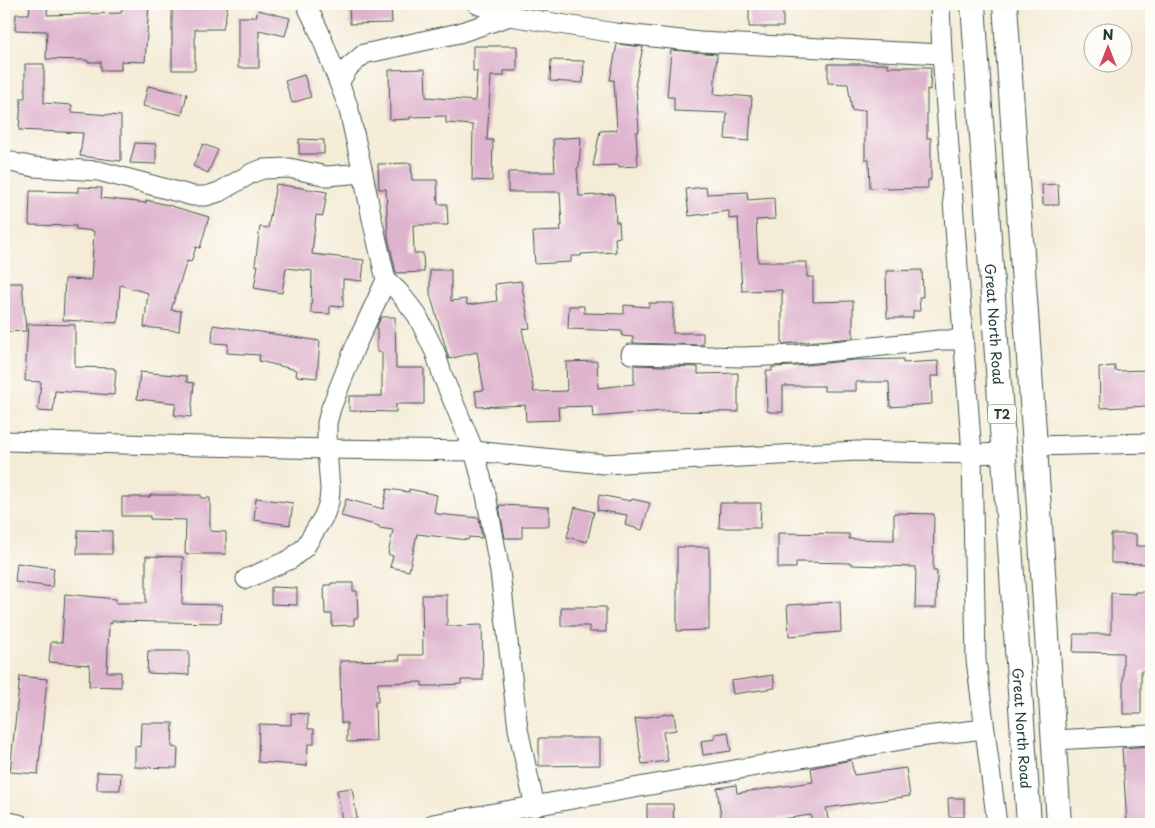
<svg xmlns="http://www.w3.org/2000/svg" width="1155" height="828" font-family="'Playpen Sans',sans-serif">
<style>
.building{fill:#deb3cd}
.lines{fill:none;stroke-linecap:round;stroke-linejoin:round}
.minor-casing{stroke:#3f574c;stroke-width:21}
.major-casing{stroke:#3f574c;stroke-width:26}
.minor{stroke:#fff;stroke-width:19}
.major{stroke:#fff;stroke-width:24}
.labels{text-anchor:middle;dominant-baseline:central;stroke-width:4.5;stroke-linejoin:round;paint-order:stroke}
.shield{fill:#fdfcf7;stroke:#62766e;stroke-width:1}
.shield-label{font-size:12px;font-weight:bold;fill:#1f3d34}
.street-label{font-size:14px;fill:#1f3d34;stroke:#fdfcf7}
</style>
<rect width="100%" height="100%" fill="#fdfcf7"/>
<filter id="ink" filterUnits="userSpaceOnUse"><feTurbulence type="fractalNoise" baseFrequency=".02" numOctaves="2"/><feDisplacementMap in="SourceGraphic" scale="10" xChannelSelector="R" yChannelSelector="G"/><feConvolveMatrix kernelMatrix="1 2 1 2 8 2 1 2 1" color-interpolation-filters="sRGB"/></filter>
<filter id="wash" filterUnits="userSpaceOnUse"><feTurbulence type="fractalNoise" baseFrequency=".0096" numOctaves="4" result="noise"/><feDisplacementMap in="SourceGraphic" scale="20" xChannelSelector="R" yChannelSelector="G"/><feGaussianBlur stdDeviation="1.12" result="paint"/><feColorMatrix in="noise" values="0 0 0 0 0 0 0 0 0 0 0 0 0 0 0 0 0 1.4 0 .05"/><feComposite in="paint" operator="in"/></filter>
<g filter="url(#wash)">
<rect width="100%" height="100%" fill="#f4ecd7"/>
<g id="blocks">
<g class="building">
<polygon points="30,4 48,4 47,15 121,13 123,4 149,4 145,62 121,61 121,70 101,70 101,62 87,62 87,60 46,59 47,31 15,30 16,14 29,14"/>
<polygon points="172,4 228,4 223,29 195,29 195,70 172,70"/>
<polygon points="349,4 391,4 392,23 350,24"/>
<polygon points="749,4 778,4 777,11 783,11 783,27 749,27"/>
<polygon points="258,10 290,18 285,36 259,30 259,68 238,68 238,17 256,17"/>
<polygon points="617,44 643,47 635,86 636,86 639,132 636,132 638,166 619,167 619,165 593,166 600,131 617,130 614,80 610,80"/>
<polygon points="473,46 517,46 517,71 504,71 504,76 491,76 487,140 493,140 492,181 472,180 473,125 446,123 446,116 410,117 410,119 390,120 389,70 425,69 426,97 475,101 477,71 473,71"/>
<polygon points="671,50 717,54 714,94 752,97 749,141 725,139 727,113 674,111 674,97 667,97"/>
<polygon points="551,60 584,61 583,83 550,81"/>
<polygon points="25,64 44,64 44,103 72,105 72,112 121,116 121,161 80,156 83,133 19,130 21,98 25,98"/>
<polygon points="828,64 888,64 888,67 931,67 930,90 927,89 927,138 931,138 931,180 928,180 928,188 887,189 887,187 870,188 869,159 865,159 865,110 852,111 848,84 828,83"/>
<polygon points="304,75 311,97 292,103 285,81"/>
<polygon points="148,86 187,94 182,115 143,106"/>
<polygon points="581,137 579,167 577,168 579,196 614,194 616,222 619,222 620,237 615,238 616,252 581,254 581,256 571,256 571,262 535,264 533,232 561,231 560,226 562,226 560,192 508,192 508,172 555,172 553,139"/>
<polygon points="299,139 324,140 324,154 299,154"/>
<polygon points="135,143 156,144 156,164 130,163"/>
<polygon points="203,144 218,150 208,173 193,166"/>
<polygon points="411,163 412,180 437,180 438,204 447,204 448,225 413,225 414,253 423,253 424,272 396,273 388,237 386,189 379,189 378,164"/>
<polygon points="276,184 327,192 323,216 316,215 312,254 364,260 362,281 343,279 343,307 330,306 330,314 311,313 312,271 286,268 282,293 254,288 258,265 255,265 260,227 268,228"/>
<polygon points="1058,184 1059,205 1043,205 1042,185"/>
<polygon points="78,187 102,188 101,198 146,203 146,200 168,205 209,217 200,248 196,247 191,262 187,261 171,310 181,311 179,331 144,327 148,293 120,285 118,323 63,320 65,279 91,280 94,231 76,229 76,226 29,225 30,191 78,192"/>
<polygon points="706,187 707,194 747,192 748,200 774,198 775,219 756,220 758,262 807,262 807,277 813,277 813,302 853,301 853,338 782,344 782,290 742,291 738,218 729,219 729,211 689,216 686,189"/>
<polygon points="430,270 451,270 451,301 466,299 467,305 497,301 495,284 521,281 530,328 522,329 534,392 567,391 566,362 597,361 598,388 634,384 634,365 698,367 698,374 738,373 738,412 663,411 593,417 592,406 558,407 559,420 526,421 525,405 477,407 475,391 484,390 477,352 449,359 430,294"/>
<polygon points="922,270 923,297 919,297 920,311 913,311 913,318 887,318 886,271"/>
<polygon points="4,283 22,283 26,331 4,332"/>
<polygon points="649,303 673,303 673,333 703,333 703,345 633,343 633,337 622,336 622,331 568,329 569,306 584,306 584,313 624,314 624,305 649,307"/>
<polygon points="381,317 395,317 396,368 424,368 424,404 396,404 396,412 349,411 349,396 382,396 382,352 377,352 377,326"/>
<polygon points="28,324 75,325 75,367 114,368 114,370 116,370 114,395 55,391 53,412 38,411 41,382 25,381"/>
<polygon points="213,325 320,341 317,378 296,376 297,370 259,361 260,355 227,353 228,344 212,343"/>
<polygon points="903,359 903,363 938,361 939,376 931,376 932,404 890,407 889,382 856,382 856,391 824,391 824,386 783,386 783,412 769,412 769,411 767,411 766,371 772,371 772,367 796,366 855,360"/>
<polygon points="1115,366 1115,371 1151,370 1151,406 1100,408 1099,367"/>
<polygon points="140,372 187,376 187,382 194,383 191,417 174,415 176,403 137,399"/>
<polygon points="387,489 409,492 409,489 437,495 434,512 437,513 437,514 479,518 482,538 469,537 468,540 417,534 409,571 390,567 393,556 388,554 393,530 379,528 379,526 341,516 346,499 383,509"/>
<polygon points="150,495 201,495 201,498 210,498 210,531 226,532 226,554 185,554 186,520 150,519 150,516 122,516 122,497 150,497"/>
<polygon points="599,495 631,501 632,499 650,503 642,530 625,525 627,515 597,510"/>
<polygon points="256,498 293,503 290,525 254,520"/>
<polygon points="720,503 761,503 760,528 719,528"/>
<polygon points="499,505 549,507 549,526 522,526 522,538 505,538"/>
<polygon points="575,507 594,512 587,542 567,537"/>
<polygon points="894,513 934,514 933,571 937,571 936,608 915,608 916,567 852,565 852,563 796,562 796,568 778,568 778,533 849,534 849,539 894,540"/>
<polygon points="78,530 112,531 112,554 77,554"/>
<polygon points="1111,534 1136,534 1136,546 1151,546 1151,564 1111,563"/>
<polygon points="677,547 709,547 709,630 677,631"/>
<polygon points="146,556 183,557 182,604 222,605 221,623 112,621 112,624 109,623 107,672 121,672 121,687 89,686 90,665 49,662 51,642 62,642 65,594 116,599 116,603 146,603"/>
<polygon points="17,563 54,568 52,587 15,582"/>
<polygon points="331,583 353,583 353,591 357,591 358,618 354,618 354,625 332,626 332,614 325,614 324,585 331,585"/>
<polygon points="271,587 297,588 297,605 271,604"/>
<polygon points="1135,592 1151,592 1151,671 1141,671 1141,714 1123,714 1123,653 1073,652 1074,634 1111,634 1111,593 1135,594"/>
<polygon points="422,595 447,595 447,626 482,625 483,680 461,680 461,684 441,685 441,686 422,686 422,682 378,683 378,702 375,702 376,741 347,742 347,723 341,723 340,661 400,660 399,655 423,655"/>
<polygon points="840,602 841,632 789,636 787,605"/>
<polygon points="561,607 606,607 606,632 589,632 589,626 561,626"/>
<polygon points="148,651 189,651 189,675 147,673"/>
<polygon points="773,675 775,688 733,694 731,681"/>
<polygon points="20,676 47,679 38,774 10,772"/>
<polygon points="291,713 308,714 308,729 314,729 314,744 308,744 307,766 258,762 259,724 291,725"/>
<polygon points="674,713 676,730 663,732 668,761 642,764 635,719"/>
<polygon points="141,723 173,723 172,747 178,748 177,768 135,767 135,746 140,747"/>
<polygon points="728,732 731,751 703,755 701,741 715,739 715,734"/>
<polygon points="539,738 600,738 600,765 539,766"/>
<polygon points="1151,746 1151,824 1127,824 1122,748"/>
<polygon points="851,760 854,775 906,768 910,796 826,808 829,824 812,824 811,815 747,824 722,824 717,788 736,785 737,793 813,782 811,768"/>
<polygon points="97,772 121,773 120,790 97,790"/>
<polygon points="352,788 357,818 342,820 337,790"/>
<polygon points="948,798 964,798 964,817 949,817"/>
<polygon points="647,804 673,804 674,824 647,824"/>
</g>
</g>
</g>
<g filter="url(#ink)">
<use href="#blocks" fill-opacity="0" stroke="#3f574c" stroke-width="1"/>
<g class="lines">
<defs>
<g id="minor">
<polyline points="306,4 319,31 348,106 363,173 372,219 386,280 398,291 417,315 435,352 443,377 474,451 486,495 500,572 518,729 535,807"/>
<polyline points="477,4 510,16 615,33 700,42 942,54"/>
<polyline points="940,4 942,54 972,454 976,660 997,824"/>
<polyline points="339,83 349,67 364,54 459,33 510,16"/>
<polyline points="4,159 15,163 34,167 99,171 193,196 206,196 219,192 252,173 263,169 289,168 327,176 363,173"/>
<polyline points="631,354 677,355 741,357 795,355 940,340 964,340"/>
<polyline points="4,441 327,449 474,451 604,464 858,451 972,454 1005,453"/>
<polyline points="1035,446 1151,443"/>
<polyline points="246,579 291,559 305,547 324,516 329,502 330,489 327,449 327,423 331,408 355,347 386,280"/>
<polyline points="1053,740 1151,735"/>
<polyline points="4,821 19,824"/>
<polyline points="433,824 918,737 984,729"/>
</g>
<g id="major">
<path id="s1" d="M 973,4 L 1029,824"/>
<polyline points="1005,4 1035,446 1059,824"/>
</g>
</defs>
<use href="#minor" class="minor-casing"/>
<use href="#major" class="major-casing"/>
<use href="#minor" class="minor"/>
<use href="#major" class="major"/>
</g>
</g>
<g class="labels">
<rect class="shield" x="988" y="404.5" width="28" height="19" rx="4"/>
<g class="shield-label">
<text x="1002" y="414">T2</text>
</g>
<g class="street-label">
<text stroke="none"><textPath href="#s1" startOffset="321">Great North Road</textPath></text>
<text stroke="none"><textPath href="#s1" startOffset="726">Great North Road</textPath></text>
</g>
</g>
<rect width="1155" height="828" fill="none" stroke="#fdfcf7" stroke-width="20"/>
<g transform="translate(1108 48)"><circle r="24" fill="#fdfcf7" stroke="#a4b0a9"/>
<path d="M0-4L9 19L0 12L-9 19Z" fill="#d1495b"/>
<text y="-8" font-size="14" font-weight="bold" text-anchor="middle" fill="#1f3d34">N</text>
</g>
</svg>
